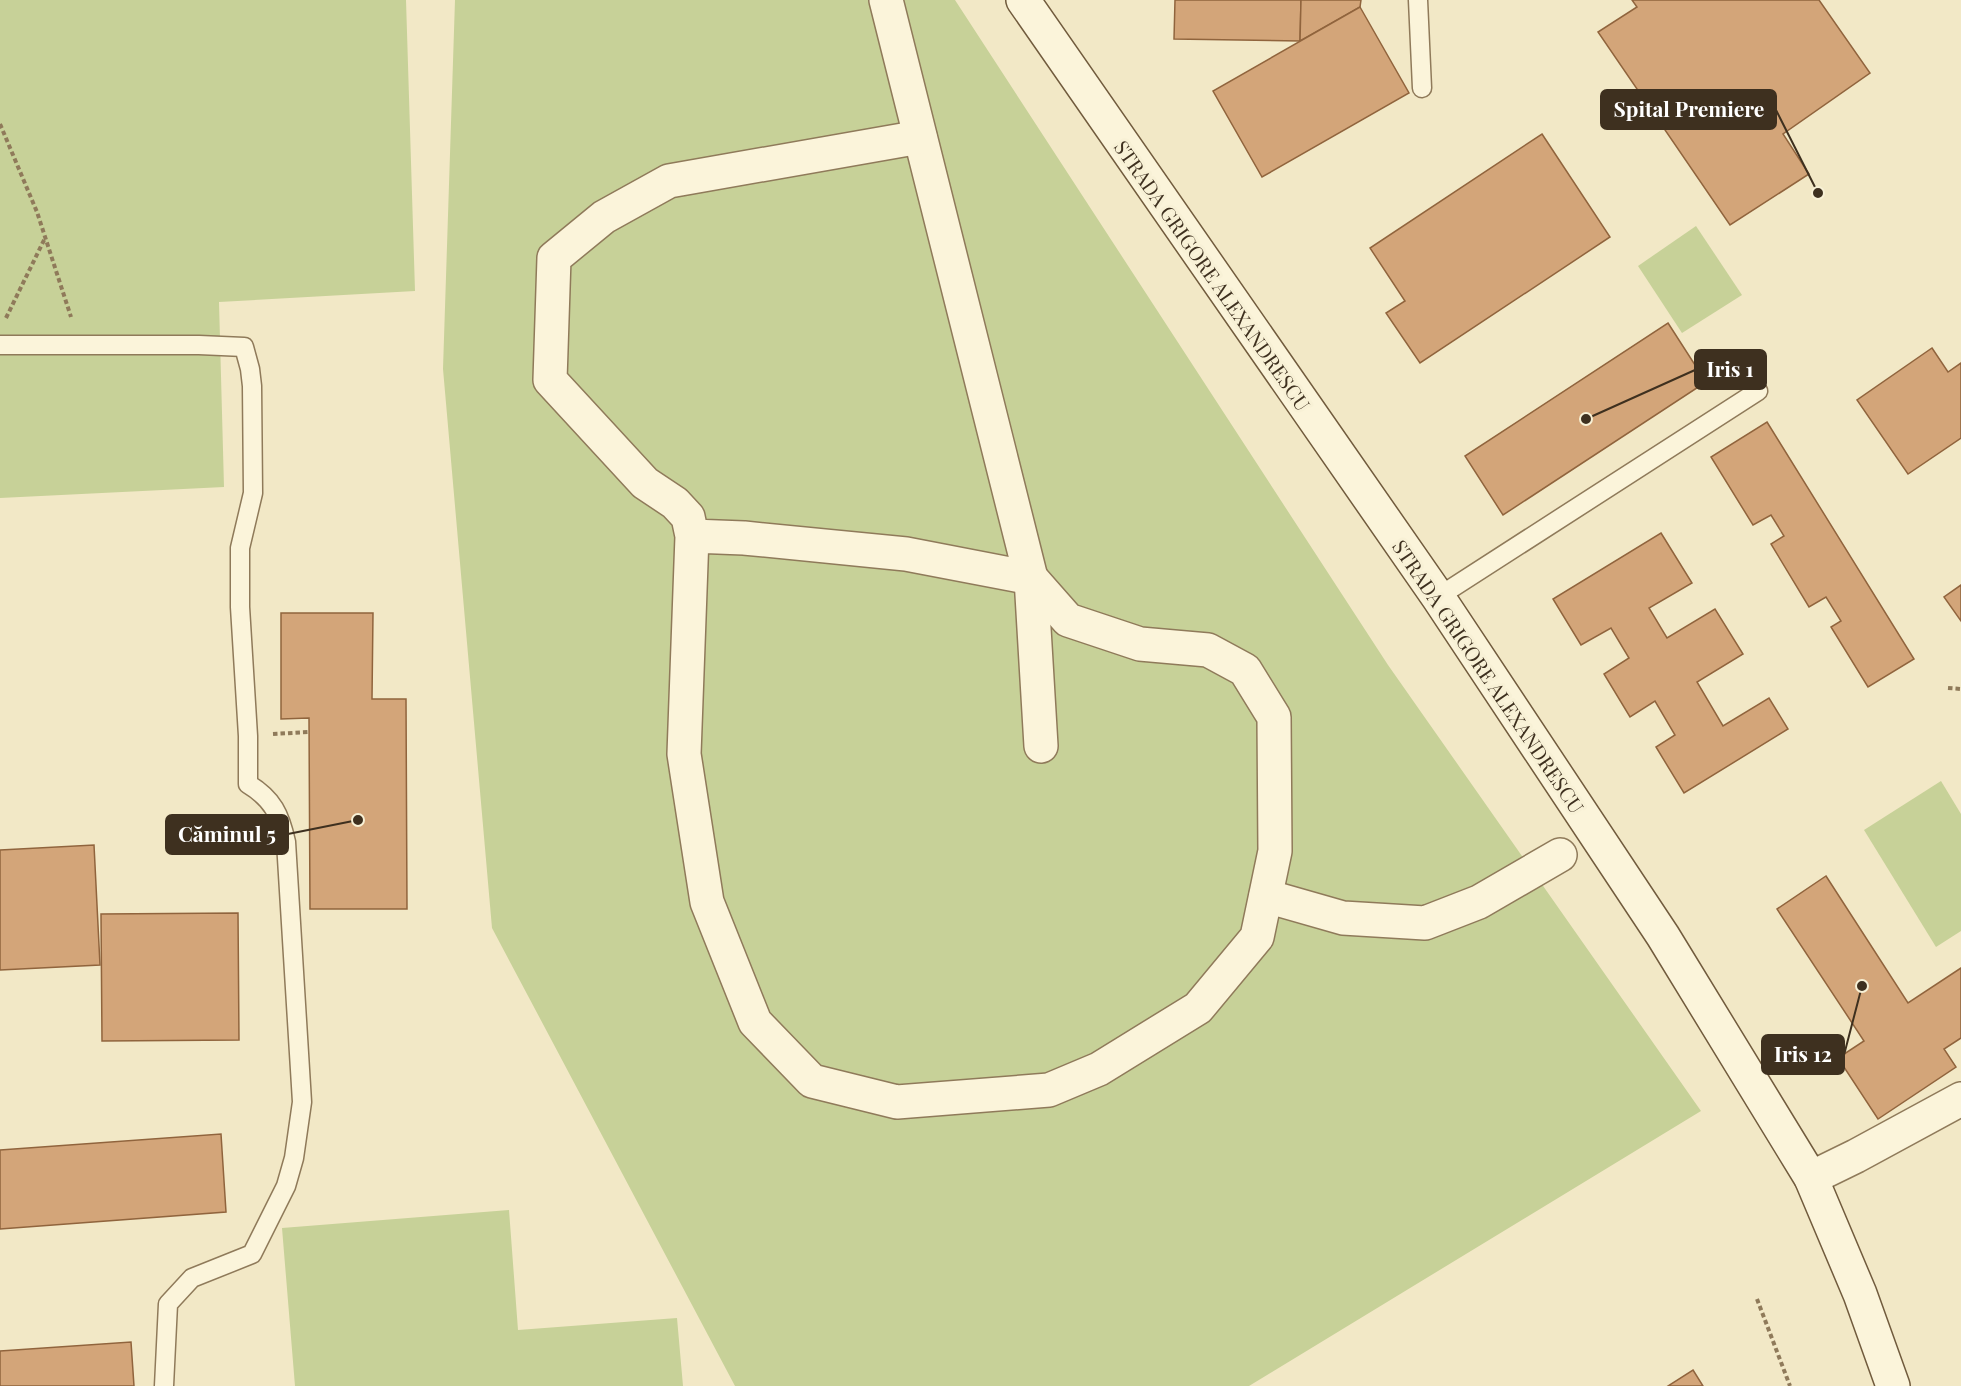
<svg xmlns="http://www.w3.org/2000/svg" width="1961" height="1386" font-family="'Playfair Display',serif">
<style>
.green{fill:#c7d198}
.building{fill:#d3a579;stroke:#90643d;stroke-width:1.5}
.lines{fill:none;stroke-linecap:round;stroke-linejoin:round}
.lane-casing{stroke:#8f7a5a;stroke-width:21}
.street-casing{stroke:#8f7a5a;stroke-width:36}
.secondary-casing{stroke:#715b3d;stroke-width:36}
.path{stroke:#8f7a5a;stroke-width:4;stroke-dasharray:4.5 3;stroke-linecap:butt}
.lane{stroke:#fbf4da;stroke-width:18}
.street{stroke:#fbf4da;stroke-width:33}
.secondary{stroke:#fbf4da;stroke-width:33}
.labels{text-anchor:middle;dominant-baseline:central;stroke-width:6;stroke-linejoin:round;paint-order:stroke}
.street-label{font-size:20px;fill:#3e301f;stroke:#f8f1d6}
.leader{fill:none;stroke:#3e301f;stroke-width:2}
.callout-dot{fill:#3e301f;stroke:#f8f1d6;stroke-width:2}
.callout{fill:#3e301f;stroke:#3e301f;stroke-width:2}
.callout-label{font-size:21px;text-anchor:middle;font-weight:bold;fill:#fff}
</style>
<rect width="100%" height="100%" fill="#f2e8c6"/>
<g class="green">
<polygon points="0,0 406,0 415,291 219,302 224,487 0,498"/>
<polygon points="455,0 955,0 1388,665 1701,1111 1249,1386 735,1386 492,928 443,369"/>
<polygon points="1696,226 1742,295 1682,333 1638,266"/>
<polygon points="1941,781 1961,814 1961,931 1936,947 1864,830"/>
<polygon points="509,1210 518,1330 677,1318 683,1386 295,1386 282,1228"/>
</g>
<g class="building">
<polygon points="1175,0 1301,0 1300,41 1174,39"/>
<polygon points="1301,0 1361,0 1360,7 1300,41"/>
<polygon points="1632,0 1819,0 1870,73 1783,134 1809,174 1730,225 1598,32 1637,7"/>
<polygon points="1360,7 1409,93 1262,177 1213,91"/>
<polygon points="1542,134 1610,237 1420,363 1386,313 1405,301 1370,248"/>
<polygon points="1668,323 1706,382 1503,515 1465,456"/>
<polygon points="1932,348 1948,372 1961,363 1961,438 1908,474 1857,400"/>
<polygon points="1767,422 1914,659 1868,687 1831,627 1841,621 1826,597 1809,607 1771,544 1784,536 1771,515 1753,525 1711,457"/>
<polygon points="1661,533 1692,583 1649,608 1667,638 1715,609 1743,654 1697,682 1723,726 1769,698 1788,729 1684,793 1656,747 1675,735 1655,701 1630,717 1604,674 1629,658 1611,628 1581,645 1553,599"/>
<polygon points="1961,585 1961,621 1944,597"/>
<polygon points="281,613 373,613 372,699 406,699 407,909 310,909 309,718 281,719"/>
<polygon points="94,845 100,965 0,970 0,850"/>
<polygon points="1826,876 1908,1003 1961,968 1961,1038 1944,1049 1956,1067 1878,1119 1838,1058 1864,1041 1777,909"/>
<polygon points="238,913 239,1040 102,1041 101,914"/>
<polygon points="221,1134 226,1212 0,1229 0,1150"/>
<polygon points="131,1342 134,1386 0,1386 0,1351"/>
<polygon points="1693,1370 1703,1386 1668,1386"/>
</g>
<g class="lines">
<defs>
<g id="lane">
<polyline points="1418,0 1422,88"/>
<path d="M 0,345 L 199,345 L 244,347 L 250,369 L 252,386 L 253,493 L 240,548 L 240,607 L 248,736 L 248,784 C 273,799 280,815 286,842 L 302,1102 L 294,1158 L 286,1186 L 252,1254 L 192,1278 L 168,1304 L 164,1386"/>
<polyline points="1438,597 1758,391"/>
</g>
<g id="street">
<polyline points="886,0 1031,578 1041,746"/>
<polyline points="692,536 744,538 906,554 1031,578 1068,620 1140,644 1208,650 1245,670 1274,717 1275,851 1257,937 1198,1008 1099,1069 1049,1090 897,1102 812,1081 755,1022 707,902 684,754 692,536 688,517 675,503 645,483 550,380 554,258 604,217 669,181 920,137"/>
<polyline points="1266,896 1343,918 1425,923 1479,902 1560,855"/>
<polyline points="1811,1178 1856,1156 1961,1099"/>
</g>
<polyline id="secondary" points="1023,0 1438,597 1663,936 1811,1178 1860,1294 1893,1386"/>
</defs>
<use href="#lane" class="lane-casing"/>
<use href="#street" class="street-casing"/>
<use href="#secondary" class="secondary-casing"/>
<g class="path">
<polyline points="0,124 37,212 71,317"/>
<polyline points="6,318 45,238"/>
<polyline points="1948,688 1961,689"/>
<polyline points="273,734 309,732"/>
<polyline points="1757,1299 1790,1386"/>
</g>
<use href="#lane" class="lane"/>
<use href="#street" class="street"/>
<use href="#secondary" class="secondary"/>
</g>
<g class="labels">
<g class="street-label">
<text transform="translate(1213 275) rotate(55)">STRADA GRIGORE ALEXANDRESCU</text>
<text transform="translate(1489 676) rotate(56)">STRADA GRIGORE ALEXANDRESCU</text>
</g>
</g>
<path class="leader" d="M1818 193L1776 110M1586 419L1695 370M358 820L288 834M1862 986L1844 1055"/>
<g class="callout-dot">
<circle cx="1818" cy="193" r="6"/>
<circle cx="1586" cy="419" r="6"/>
<circle cx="358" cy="820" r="6"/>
<circle cx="1862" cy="986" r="6"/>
</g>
<g class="callout">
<rect x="1601" y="90" width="175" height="39" rx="6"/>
<rect x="1695" y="350" width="71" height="39" rx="6"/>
<rect x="166" y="815" width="122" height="39" rx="6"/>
<rect x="1762" y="1035" width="82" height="39" rx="6"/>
</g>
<g class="callout-label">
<text x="1689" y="117">Spital Premiere</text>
<text x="1730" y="377">Iris 1</text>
<text x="227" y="842">Căminul 5</text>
<text x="1803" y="1062">Iris 12</text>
</g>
</svg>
